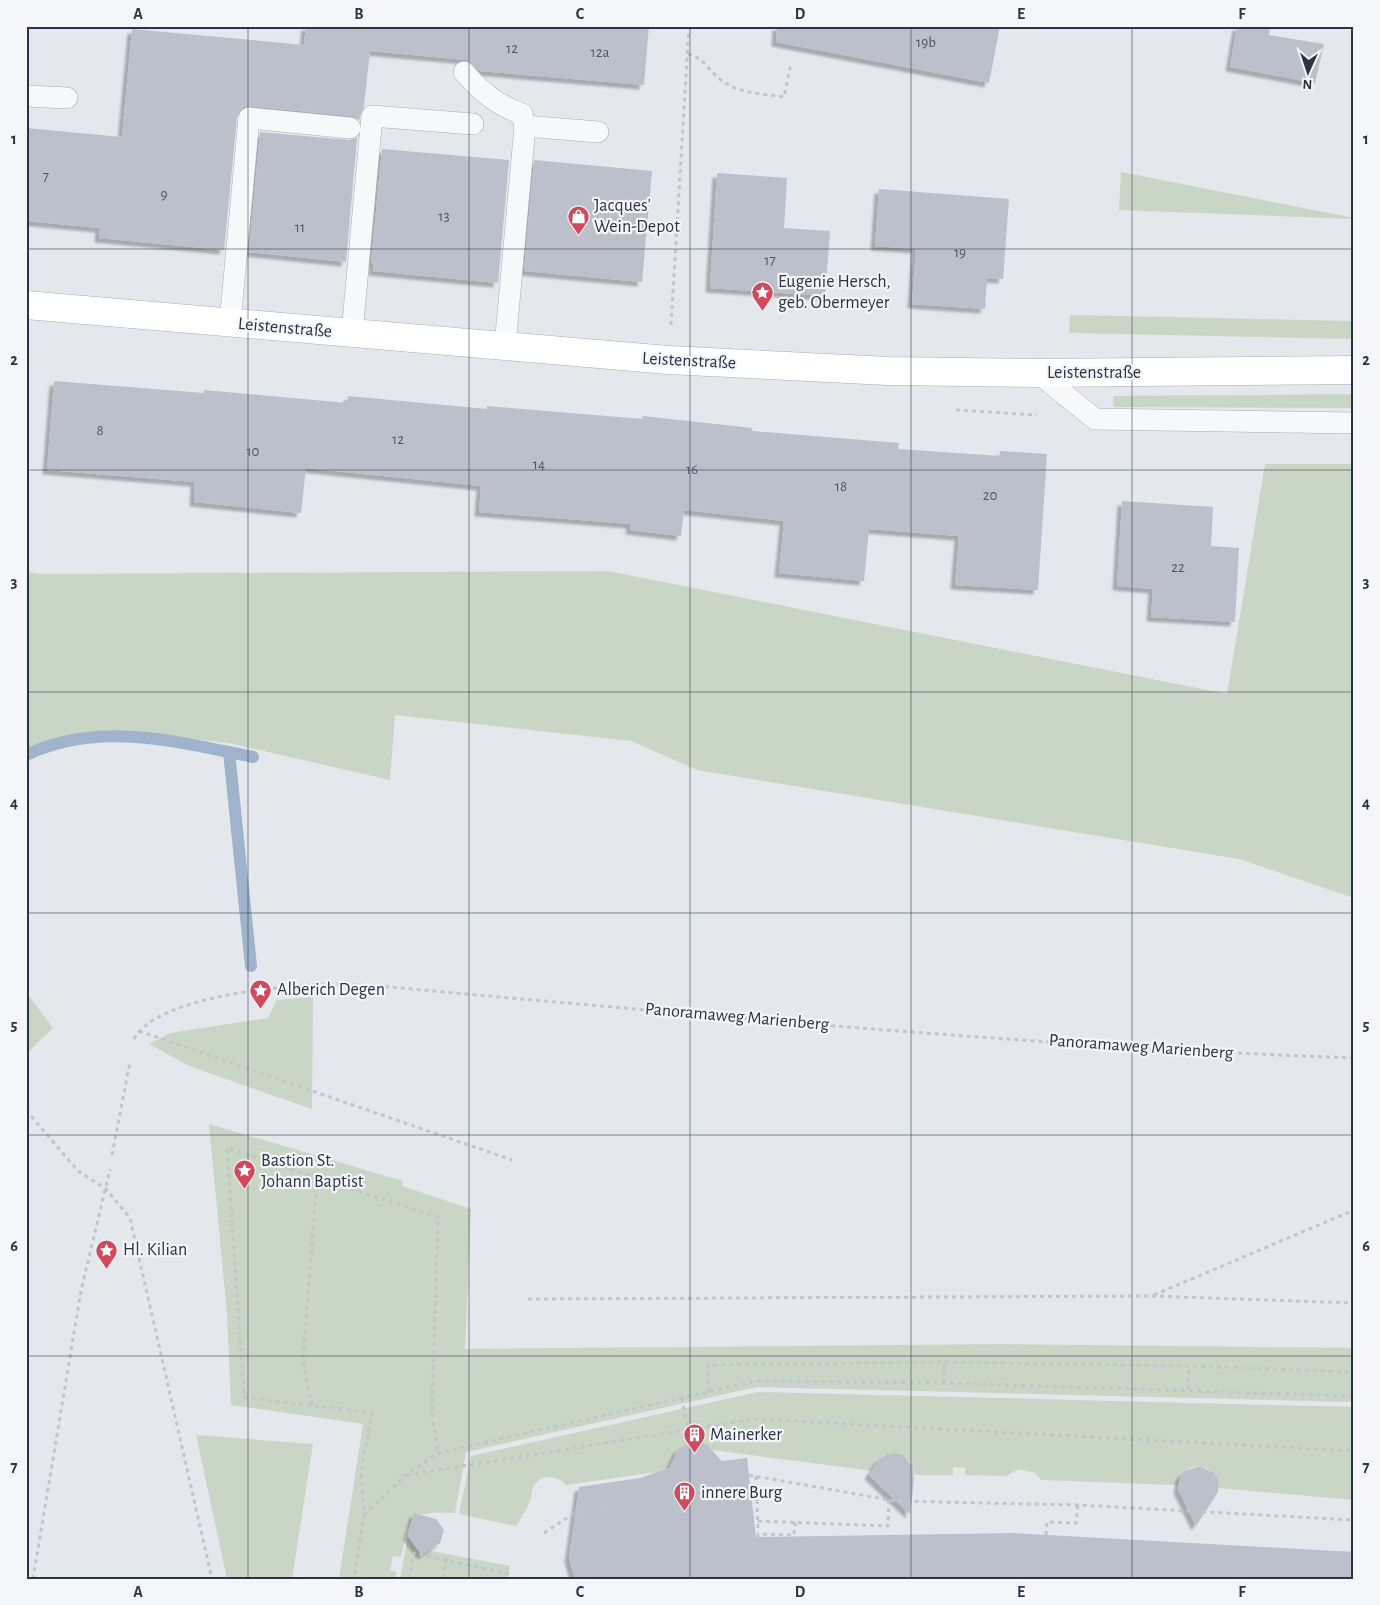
<svg xmlns="http://www.w3.org/2000/svg" width="1380" height="1605" font-family="'Alegreya Sans',sans-serif">
<style>
.green{fill:#c9d6c5}
.lines{fill:none;stroke-linecap:round;stroke-linejoin:round}
.stream{stroke:#9fb4cc;stroke-width:12}
.building{fill:#bbc0ca;filter:url(#shadow)}
.lane-casing{stroke:#a9aeb7;stroke-width:22}
.secondary-casing{stroke:#a9aeb7;stroke-width:29}
.path{stroke:#c2c5cb;stroke-width:3;stroke-dasharray:4 4;stroke-linecap:butt}
.lane{stroke:#f7f8fa;stroke-width:21}
.secondary{stroke:#fff;stroke-width:28}
.path-bridge{stroke:#c2c5cb;stroke-width:3;stroke-dasharray:4 4;stroke-linecap:butt}
.grid{fill:none;stroke:#2b3445;stroke-width:1;stroke-opacity:0.55}
.labels{text-anchor:middle;dominant-baseline:central;stroke-width:4.5;stroke-linejoin:round;paint-order:stroke}
.number-label{font-size:15px;fill:#4f5766}
.poi-label{font-size:18px;fill:#2b3445;stroke:#f4f6f9;text-anchor:start}
.street-label{font-size:18px;fill:#2b3445;stroke:#f4f6f9}
.neatline{fill:none;stroke:#2b3445;stroke-width:2}
.grid-label{font-size:16px;text-anchor:middle;font-weight:bold;fill:#2b3445}
</style>
<defs>
<filter id="shadow"><feDropShadow dx="-4.5" dy="4.5" stdDeviation="1" flood-color="#0004"/></filter>
</defs>
<rect width="100%" height="100%" fill="#e4e7ec"/>
<g class="green">
<polygon points="1121,172 1354,218 1354,219 1119,210"/>
<polygon points="1070,315 1354,321 1354,339 1069,333"/>
<polygon points="1354,394 1354,408 1114,407 1113,396"/>
<polygon points="1265,464 1354,464 1354,898 1239,859 697,770 631,741 395,715 390,780 229,743 106,730 41,743 26,750 26,572 43,574 608,571 1227,694"/>
<polygon points="26,992 53,1028 26,1054"/>
<polygon points="313,997 312,1109 189,1066 149,1044 170,1033 268,1018 277,1000"/>
<path d="M 209,1124 L 403,1181 L 402,1186 L 471,1209 L 465,1349 L 1000,1344 L 1354,1348 L 1354,1402 L 757,1387 L 466,1452 L 455,1513 C 410,1512 410,1513 401,1557 L 393,1556 L 390,1570 L 397,1572 L 395,1579 L 339,1579 L 363,1424 L 231,1405 L 227,1314 Z"/>
<path d="M 758,1392 L 1354,1407 L 1354,1500 L 1218,1488 C 1217,1476 1212,1469 1200,1466 C 1187,1467 1181,1473 1178,1485 L 1041,1480 L 1035,1473 L 1019,1469 L 1006,1476 L 965,1475 L 965,1468 L 953,1467 L 953,1475 L 915,1475 C 911,1449 880,1444 873,1471 L 712,1450 C 696,1435 674,1443 674,1466 L 657,1472 L 566,1485 C 557,1474 540,1474 533,1487 C 531,1491 532,1495 531,1498 C 528,1508 521,1518 516,1526 L 459,1514 L 471,1456 Z"/>
<polygon points="196,1435 313,1444 292,1579 227,1579"/>
<polygon points="408,1536 416,1548 510,1566 507,1579 400,1579"/>
</g>
<g class="lines">
<g class="stream">
<polyline points="229,752 251,966"/>
<path d="M 26,755 C 100,720 177,742 253,757"/>
</g>
</g>
<g class="building">
<polygon points="306,26 649,26 644,85 480,71 467,60 370,51 364,106 359,120 351,116 250,106 243,107 237,117 224,250 99,238 100,228 26,221 26,128 122,137 132,29 304,45"/>
<polygon points="777,26 1000,26 989,83 776,42"/>
<polygon points="1237,26 1270,26 1269,35 1324,44 1315,83 1230,67"/>
<polygon points="260,132 349,140 357,138 346,262 249,252"/>
<polygon points="382,149 509,160 498,283 373,271 374,264 371,264"/>
<polygon points="534,160 652,171 642,282 524,271"/>
<polygon points="717,173 787,178 784,228 830,231 825,296 710,288"/>
<polygon points="879,189 1009,199 1003,279 987,278 985,309 912,304 916,249 875,246"/>
<polygon points="54,381 204,393 204,390 347,403 348,396 487,409 487,406 642,419 643,416 752,428 752,431 899,443 898,449 1000,456 1000,451 1047,454 1038,590 955,585 959,536 869,529 864,581 779,573 784,521 684,510 681,536 630,530 631,524 479,512 481,486 306,468 301,513 194,502 195,482 47,470"/>
<polygon points="1122,501 1213,507 1211,546 1239,548 1235,622 1151,617 1153,589 1117,586"/>
<polygon points="692,1441 700,1442 707,1445 722,1461 747,1458 756,1537 1013,1533 1354,1552 1353,1579 575,1579 569,1558 579,1487 640,1478 669,1468 678,1449"/>
<polygon points="895,1453 903,1455 913,1467 914,1480 910,1514 869,1475 879,1459 887,1454"/>
<polygon points="1200,1466 1214,1473 1218,1480 1218,1492 1196,1526 1178,1489 1180,1477 1185,1471"/>
<polygon points="414,1513 436,1519 444,1530 440,1543 422,1555 408,1536"/>
</g>
<g class="lines">
<defs>
<g id="lane">
<path d="M 464,72 C 481,92 497,105 522,114 L 525,126"/>
<polyline points="26,96 67,98"/>
<polyline points="230,323 249,118 350,128"/>
<polyline points="352,333 372,116 473,124"/>
<polyline points="505,346 525,126 598,132"/>
<polyline points="1038,373 1095,419 1354,423"/>
</g>
<polyline id="secondary" points="26,305 668,360 888,371 1038,373 1354,370"/>
</defs>
<use href="#lane" class="lane-casing"/>
<use href="#secondary" class="secondary-casing"/>
<g class="path">
<path d="M 688,54 C 704,56 712,77 727,84 C 744,94 765,94 784,97 L 791,64"/>
<polyline points="671,325 689,26"/>
<polyline points="956,410 1037,415"/>
<polyline points="139,1031 512,1160"/>
<path d="M 134,1039 C 156,999 265,988 307,985 C 357,982 406,989 456,993 C 530,1000 604,1006 678,1013 C 903,1032 1128,1050 1354,1058"/>
<polyline points="26,1110 78,1171 106,1189 130,1218 212,1579"/>
<polyline points="112,1155 130,1062"/>
<polyline points="317,1178 227,1148 244,1397 372,1413 361,1472 364,1515 354,1579"/>
<polyline points="1154,1295 1354,1210"/>
<polyline points="528,1299 1151,1296 1354,1303"/>
<polyline points="944,1383 944,1362"/>
<polyline points="1188,1390 1189,1366"/>
<polyline points="709,1392 708,1365 944,1362 1189,1366 1354,1372"/>
<polyline points="312,1405 303,1361 317,1178 438,1217 432,1412 438,1453"/>
<polyline points="407,1475 755,1419 1354,1451"/>
<polyline points="749,1475 895,1501 1078,1505 1354,1520"/>
<polyline points="756,1476 758,1530"/>
<polyline points="364,1515 406,1475 438,1453 757,1381 944,1383 1354,1396"/>
<polyline points="758,1521 888,1526 889,1499"/>
<polyline points="544,1533 576,1512 615,1499"/>
<polyline points="1046,1535 1047,1522 1076,1523 1078,1505"/>
<polyline points="758,1537 758,1534 794,1535 795,1522"/>
<polyline points="33,1579 81,1291 110,1169"/>
<polyline points="409,1579 414,1553 509,1574"/>
<polyline points="443,1579 446,1559"/>
</g>
<use href="#lane" class="lane"/>
<use href="#secondary" class="secondary"/>
<polyline class="path-bridge" points="682,1398 690,1442"/>
</g>
<path class="grid" d="M 248,26 L 248,1579M 469,26 L 469,1579M 690,26 L 690,1579M 911,26 L 911,1579M 1132,26 L 1132,1579M 26,249 L 1354,249M 26,470 L 1354,470M 26,692 L 1354,692M 26,913 L 1354,913M 26,1135 L 1354,1135M 26,1356 L 1354,1356"/>
<defs>
<symbol id="shop-pin" viewBox="-11 -11 22 30"><path d="M0 17L-7.5 6A9.5 9.5 0 1 1 7.5 6Z" fill="#d1495b" stroke="#f4f6f9"/><path d="M-5-2.5h2.3a2.7 3.5 0 0 1 5.4 0H5L5.5 6h-11ZM-1.5-2.5h3a1.5 2.3 0 0 0-3 0Z" fill="#fff"/></symbol>
<symbol id="sight-pin" viewBox="-11 -11 22 30"><path d="M0 17L-7.5 6A9.5 9.5 0 1 1 7.5 6Z" fill="#d1495b" stroke="#f4f6f9"/><path d="M0-6L1.8-2.2L6-1.7L2.9 1.2L3.7 5.4L0 3.3L-3.7 5.4L-2.9 1.2L-6-1.7L-1.8-2.2Z" fill="#fff"/></symbol>
<symbol id="building-pin" viewBox="-11 -11 22 30"><path d="M0 17L-7.5 6A9.5 9.5 0 1 1 7.5 6Z" fill="#d1495b" stroke="#f4f6f9"/><path d="M-4-6H4V6H1V3H-1V6H-4ZM-2.5-4.3h1.7v1.8h-1.7ZM.8-4.3h1.7v1.8H.8ZM-2.5-1h1.7V.8h-1.7ZM.8-1h1.7V.8H.8Z" fill="#fff"/></symbol>
</defs>
<g fill-rule="evenodd">
<use href="#shop-pin" x="566" y="204" width="25" height="34"/>
<use href="#sight-pin" x="750" y="280" width="25" height="34"/>
<use href="#sight-pin" x="248" y="978" width="25" height="34"/>
<use href="#sight-pin" x="232" y="1158" width="25" height="34"/>
<use href="#sight-pin" x="94" y="1238" width="25" height="34"/>
<use href="#building-pin" x="682" y="1422" width="25" height="34"/>
<use href="#building-pin" x="672" y="1480" width="25" height="34"/>
</g>
<g class="labels">
<g class="number-label">
<text x="926" y="42">19b</text>
<text x="512" y="48">12</text>
<text x="600" y="52">12a</text>
<text x="46" y="176">7</text>
<text x="164" y="194">9</text>
<text x="444" y="216">13</text>
<text x="300" y="227">11</text>
<text x="960" y="252">19</text>
<text x="770" y="260">17</text>
<text x="100" y="430">8</text>
<text x="398" y="439">12</text>
<text x="253" y="451">10</text>
<text x="539" y="464">14</text>
<text x="692" y="469">16</text>
<text x="841" y="486">18</text>
<text x="990" y="495">20</text>
<text x="1178" y="567">22</text>
</g>
<g class="poi-label">
<text x="594" y="206">Jacques'<tspan x="594" dy="21">Wein-Depot</tspan></text>
<text x="778" y="282">Eugenie Hersch,<tspan x="778" dy="21">geb. Obermeyer</tspan></text>
<text x="277" y="990">Alberich Degen</text>
<text x="261" y="1161">Bastion St.<tspan x="261" dy="21">Johann Baptist</tspan></text>
<text x="123" y="1250">Hl. Kilian</text>
<text x="710" y="1435">Mainerker</text>
<text x="701" y="1493">innere Burg</text>
</g>
<g class="street-label">
<text transform="translate(285 328) rotate(5)">Leistenstraße</text>
<text transform="translate(689 361) rotate(3)">Leistenstraße</text>
<text x="1094" y="373">Leistenstraße</text>
<text transform="translate(737 1017) rotate(5)">Panoramaweg Marienberg</text>
<text transform="translate(1141 1047) rotate(4)">Panoramaweg Marienberg</text>
</g>
</g>
<rect width="1380" height="1605" fill="none" stroke="#f4f6f9" stroke-width="55"/>
<g transform="translate(1308 72) rotate(183)" stroke="#f4f6f9" stroke-width="4" paint-order="stroke">
<path d="M0-4L9 19L0 12L-9 19Z" fill="#2b3445"/>
<text y="-8" font-size="14" font-weight="bold" text-anchor="middle" fill="#2b3445">N</text>
</g>
<rect x="28" y="28" width="1324" height="1550" class="neatline"/>
<g class="grid-label">
<text x="138" y="19">A</text>
<text x="359" y="19">B</text>
<text x="580" y="19">C</text>
<text x="800" y="19">D</text>
<text x="1021" y="19">E</text>
<text x="1242" y="19">F</text>
<text x="14" y="144">1</text>
<text x="1366" y="144">1</text>
<text x="14" y="365">2</text>
<text x="1366" y="365">2</text>
<text x="14" y="587">3</text>
<text x="1366" y="587">3</text>
<text x="14" y="808">4</text>
<text x="1366" y="808">4</text>
<text x="14" y="1030">5</text>
<text x="1366" y="1030">5</text>
<text x="14" y="1251">6</text>
<text x="1366" y="1251">6</text>
<text x="14" y="1472">7</text>
<text x="1366" y="1472">7</text>
<text x="138" y="1597">A</text>
<text x="359" y="1597">B</text>
<text x="580" y="1597">C</text>
<text x="800" y="1597">D</text>
<text x="1021" y="1597">E</text>
<text x="1242" y="1597">F</text>
</g>
</svg>
